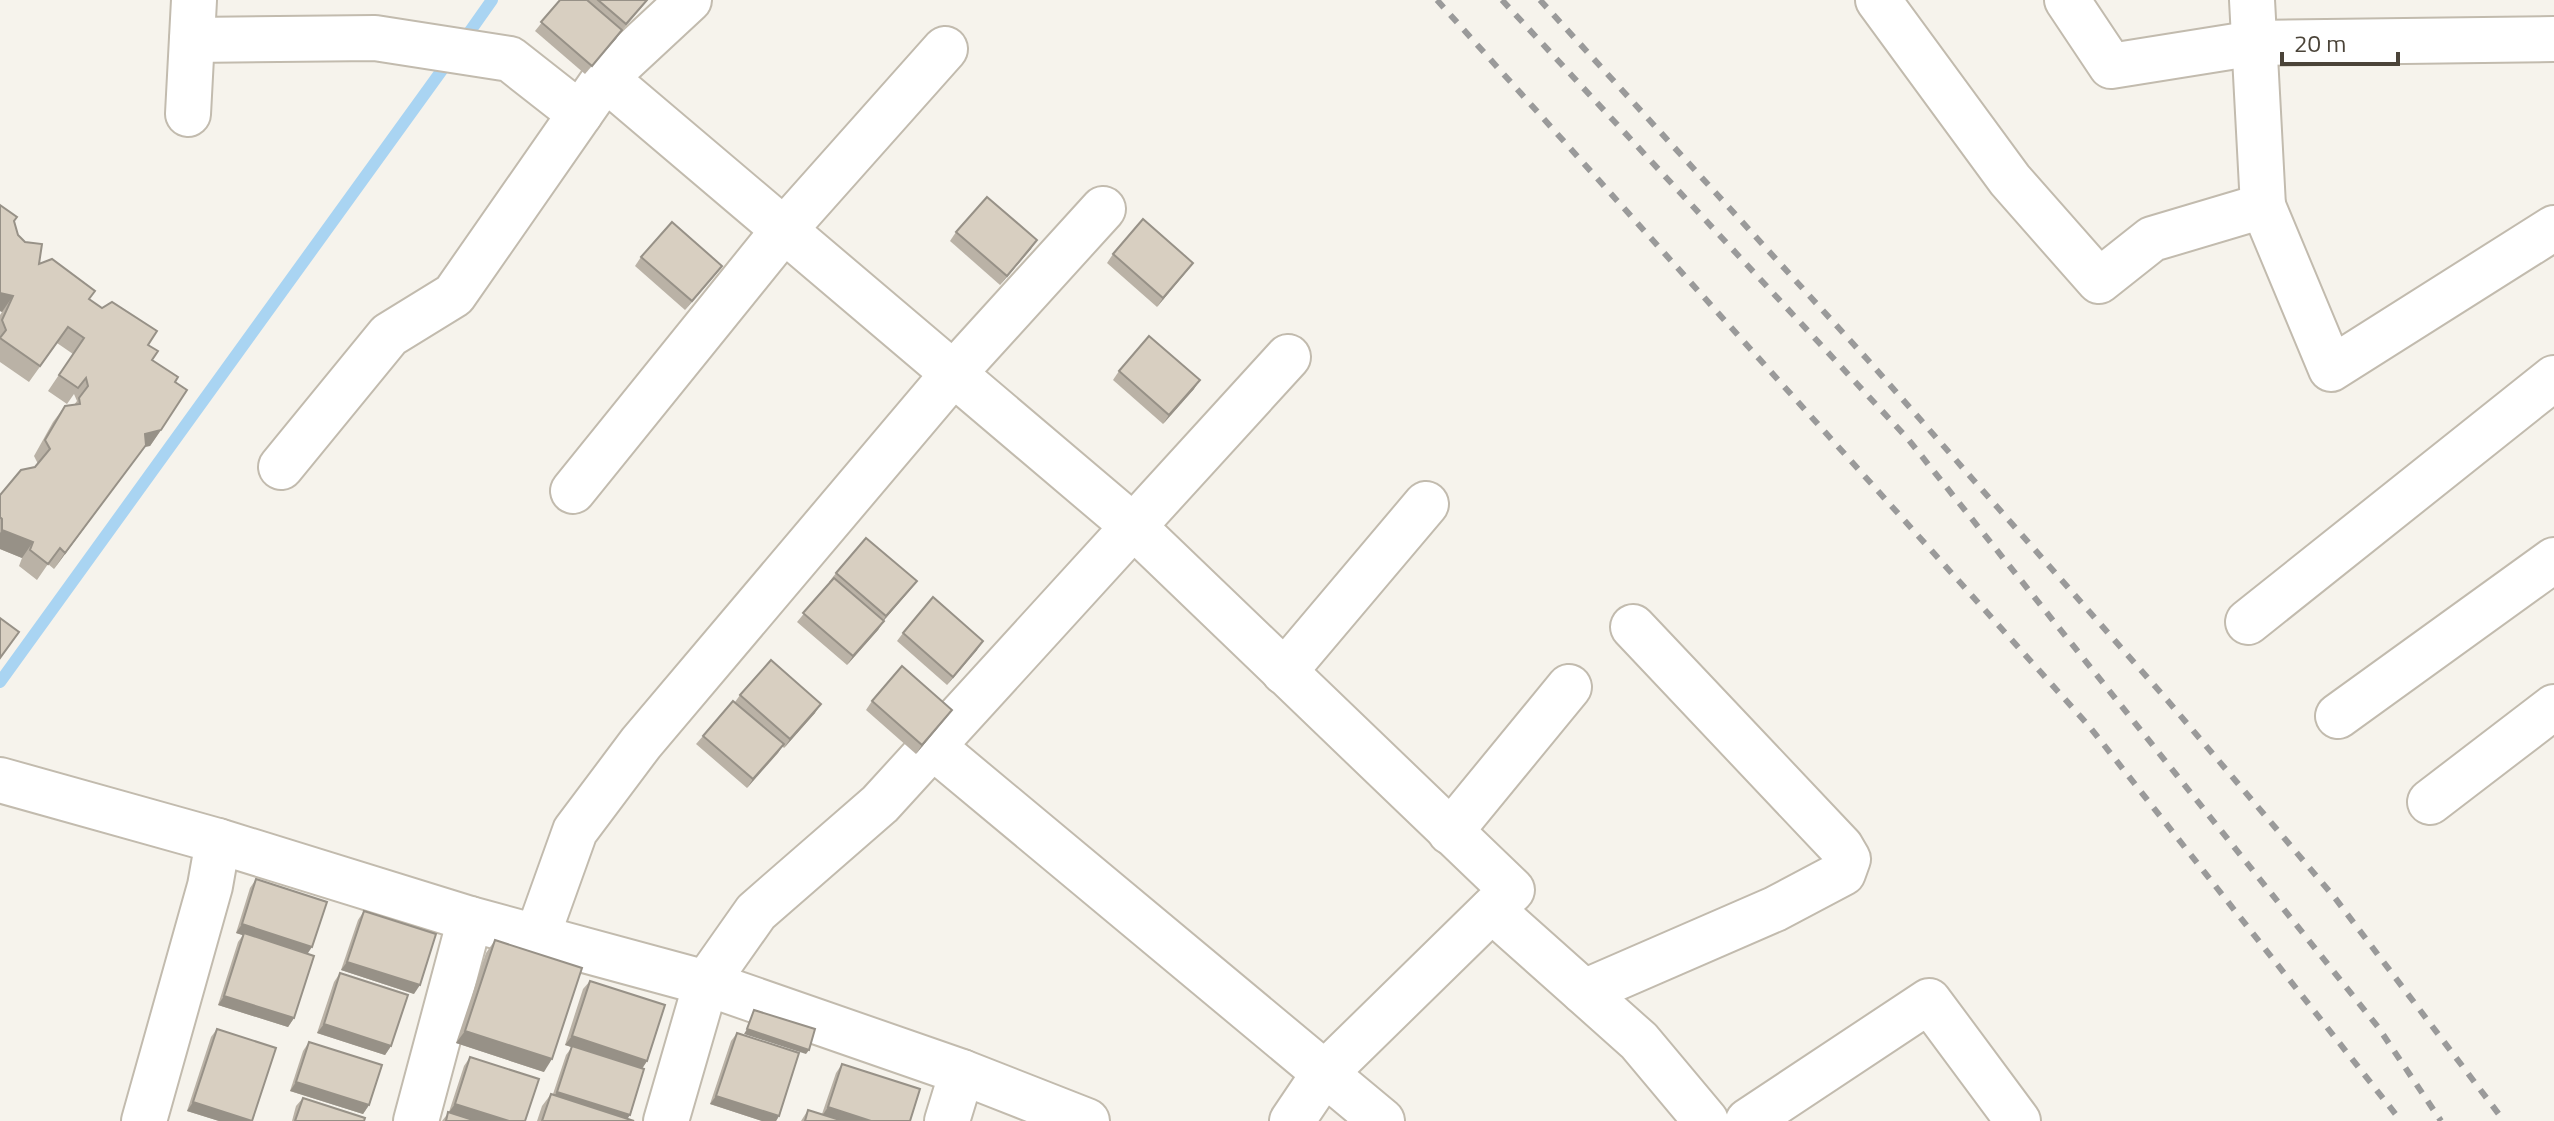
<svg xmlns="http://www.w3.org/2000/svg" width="2554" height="1121" font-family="'Titillium Web',sans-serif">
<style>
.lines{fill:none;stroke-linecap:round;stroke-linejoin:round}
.stream{stroke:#a9d4f2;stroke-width:12}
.street-casing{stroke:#c2bbae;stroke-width:48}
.street{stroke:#fff;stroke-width:44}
.rail{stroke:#9a9a9a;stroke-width:6;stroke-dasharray:10 10;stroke-linecap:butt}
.wall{fill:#bab2a6}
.shaded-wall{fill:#979187}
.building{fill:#d8cfc1;stroke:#979187;stroke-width:2}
</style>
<rect width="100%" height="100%" fill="#f6f3ec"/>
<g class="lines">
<g class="stream">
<polyline points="461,44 492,0"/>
<polyline points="0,682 450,59"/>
</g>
<defs>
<g id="street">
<polyline points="1878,0 2010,180 2099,281 2152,239 2263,206 2252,0"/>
<polyline points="2067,0 2111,66 2255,43 2554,39"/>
<polyline points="192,40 375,38 510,59 580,114"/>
<polyline points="605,78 689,0"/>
<polyline points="188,114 194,0"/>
<polyline points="2263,206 2331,369 2554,228"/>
<polyline points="281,467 389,335 454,295 605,78 1133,526 1512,890 1323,1075 1292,1121"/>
<polyline points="573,491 783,231 945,49"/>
<polyline points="2248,622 2554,378"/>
<polyline points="1284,672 1426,504"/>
<polyline points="2338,716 2554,560"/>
<polyline points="932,746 1382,1121"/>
<polyline points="0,780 218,841 210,886 144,1121"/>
<polyline points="2430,802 2554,707"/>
<polyline points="1450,832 1569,687"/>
<polyline points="218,841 470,919 706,983 962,1072 947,1121"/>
<polyline points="1492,910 1639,1041 1706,1121"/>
<polyline points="537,937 575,831 641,743 953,374 1103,209"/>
<polyline points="1584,992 1775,909 1843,873 1848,859 1841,847 1633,627"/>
<polyline points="962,1072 1087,1121"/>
<polyline points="416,1121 470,919"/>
<polyline points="666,1121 706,983 756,912 880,804 1288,357"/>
<polyline points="1748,1121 1929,1001 2018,1121"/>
</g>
</defs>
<use href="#street" class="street-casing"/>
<use href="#street" class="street"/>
<g class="rail">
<polyline points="1437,0 2089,726 2401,1121"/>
<polyline points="1502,0 1908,439 2378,1027 2441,1121"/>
<polyline points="1540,0 1867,359 2168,701 2335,898 2504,1121"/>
</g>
</g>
<g class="wall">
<polygon points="560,0 648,0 585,74 535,31"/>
<polygon points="0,205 14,221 18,235 39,264 89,299 148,345 152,360 175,382 161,430 150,446 144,447 54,569 48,564 37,580 19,566 22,558 0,549 0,495 35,467 38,464 34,456 53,422 65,406 74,405 77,401 74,394 67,404 48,391 73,354 57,343 29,382 0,362 0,315 2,312 0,311"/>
<polygon points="956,232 1031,249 1000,285 950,241"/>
<polygon points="1113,254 1193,263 1157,307 1107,263"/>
<polygon points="641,257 722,266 685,310 635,266"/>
<polygon points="1119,371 1194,389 1163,424 1113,380"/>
<polygon points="836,573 910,590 883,621 884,621 878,630 847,665 797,622 830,582 829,582"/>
<polygon points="903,633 977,650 947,685 897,641"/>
<polygon points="740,695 815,713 784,748 782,746 747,788 696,744 703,736 735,702"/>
<polygon points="872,701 952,710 916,754 866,710"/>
<polygon points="256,879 308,953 294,1018 288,1027 218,1005 238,942 243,935 236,933 250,888"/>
<polygon points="364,911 414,994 341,970 358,920"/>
<polygon points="495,940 544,1072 456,1043 486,953"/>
<polygon points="340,973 391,1046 385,1055 317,1033 334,982"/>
<polygon points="590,981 647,1061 642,1069 627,1119 634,1121 537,1121 542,1106 551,1094 553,1094 566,1055 572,1047 565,1045 583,989"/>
<polygon points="217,1029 252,1121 219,1121 187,1111 211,1037"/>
<polygon points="737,1033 779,1116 776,1121 762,1121 710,1104 731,1041"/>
<polygon points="309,1042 369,1105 363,1114 290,1091 303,1051"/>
<polygon points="470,1057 525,1121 442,1121 449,1112 464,1066"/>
<polygon points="842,1064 910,1121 801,1121 808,1110 822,1114 836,1073"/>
<polygon points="303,1098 364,1121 292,1121 296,1106"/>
</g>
<g class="shaded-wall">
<polygon points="622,30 616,39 585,74 592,66"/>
<polygon points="1037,240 1031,249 1000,285 1007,276"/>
<polygon points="1193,263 1187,271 1157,307 1163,298"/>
<polygon points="722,266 716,274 685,310 692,301"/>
<polygon points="0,293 13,296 2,312 0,311"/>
<polygon points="1200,380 1194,389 1163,424 1169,415"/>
<polygon points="161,430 150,446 144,447 54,569 145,434"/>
<polygon points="2,530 33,542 22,558 0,549 0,533"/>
<polygon points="917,581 910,590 880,625 886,616"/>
<polygon points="884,621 878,630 847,665 853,656"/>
<polygon points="983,641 977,650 947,685 953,677"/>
<polygon points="821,704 815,713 784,748 790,739"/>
<polygon points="952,710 946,718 916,754 922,745"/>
<polygon points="784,744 778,753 747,788 753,779"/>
<polygon points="242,924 312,947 306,956 236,933"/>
<polygon points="347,962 420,985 414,994 341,970"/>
<polygon points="224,996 294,1018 288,1027 218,1005"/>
<polygon points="324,1024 391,1046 385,1055 317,1033"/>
<polygon points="747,1029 809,1050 806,1054 744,1034"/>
<polygon points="465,1031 552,1059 544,1072 456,1043"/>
<polygon points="572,1036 647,1061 641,1070 565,1045"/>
<polygon points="296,1082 369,1105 363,1114 290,1091"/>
<polygon points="557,1092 630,1115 626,1121 551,1100"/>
<polygon points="716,1096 779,1116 776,1121 762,1121 710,1104"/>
<polygon points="193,1102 252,1121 219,1121 187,1111"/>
<polygon points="455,1104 509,1121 475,1121 449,1112"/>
<polygon points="828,1107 871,1121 837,1121 822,1116"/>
</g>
<g class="building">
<polygon points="560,0 587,0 622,30 592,66 541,22"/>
<polygon points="598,0 647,0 626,24"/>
<polygon points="987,197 1037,240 1007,276 956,232"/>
<polygon points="0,205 17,217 14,221 18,235 25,242 42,244 39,264 52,259 95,291 89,299 102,308 112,302 157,331 148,345 158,351 152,360 178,377 175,382 187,390 161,430 145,434 146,445 65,553 60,548 48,564 30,550 33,542 2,530 2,519 0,517 0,495 21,470 35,467 50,449 45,440 65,406 80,404 79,398 88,386 86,378 78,388 59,375 84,338 68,327 40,366 0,338 6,330 2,320 13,296 0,293"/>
<polygon points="1143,219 1193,263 1163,298 1113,254"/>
<polygon points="672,222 722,266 692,301 641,257"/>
<polygon points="1149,336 1200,380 1169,415 1119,371"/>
<polygon points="866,538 917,581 886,616 836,573"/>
<polygon points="834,578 884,621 853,656 803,613"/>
<polygon points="933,597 983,641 953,677 903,633"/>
<polygon points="0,618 19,632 0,658"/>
<polygon points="771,660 821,704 790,739 740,695"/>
<polygon points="902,666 952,710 922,745 872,701"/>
<polygon points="733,701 784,744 753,779 703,736"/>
<polygon points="256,879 327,902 312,947 242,924"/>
<polygon points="364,911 436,934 420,985 347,962"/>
<polygon points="244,933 314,956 294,1018 224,996"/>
<polygon points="495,940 582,968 552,1059 465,1031"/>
<polygon points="340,973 408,995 391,1046 324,1024"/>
<polygon points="590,981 665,1005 647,1061 572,1036"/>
<polygon points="754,1010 815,1029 809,1050 747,1029"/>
<polygon points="217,1029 276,1048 252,1121 193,1102"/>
<polygon points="737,1033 799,1053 779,1116 716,1096"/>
<polygon points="309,1042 382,1065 369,1105 296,1082"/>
<polygon points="572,1046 644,1069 630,1115 557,1092"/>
<polygon points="470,1057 539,1079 525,1121 509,1121 455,1104"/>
<polygon points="842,1064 920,1089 910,1121 871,1121 828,1107"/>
<polygon points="551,1094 634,1121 542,1121"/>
<polygon points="303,1098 365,1118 364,1121 295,1121"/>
<polygon points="808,1110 843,1121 805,1121"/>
<polygon points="448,1112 476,1121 446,1121"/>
</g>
<path d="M2282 52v12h116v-12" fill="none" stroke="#4b4439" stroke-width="4"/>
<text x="2294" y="52" font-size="24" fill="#4b4439" stroke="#ffffff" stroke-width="6" paint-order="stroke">20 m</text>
</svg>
